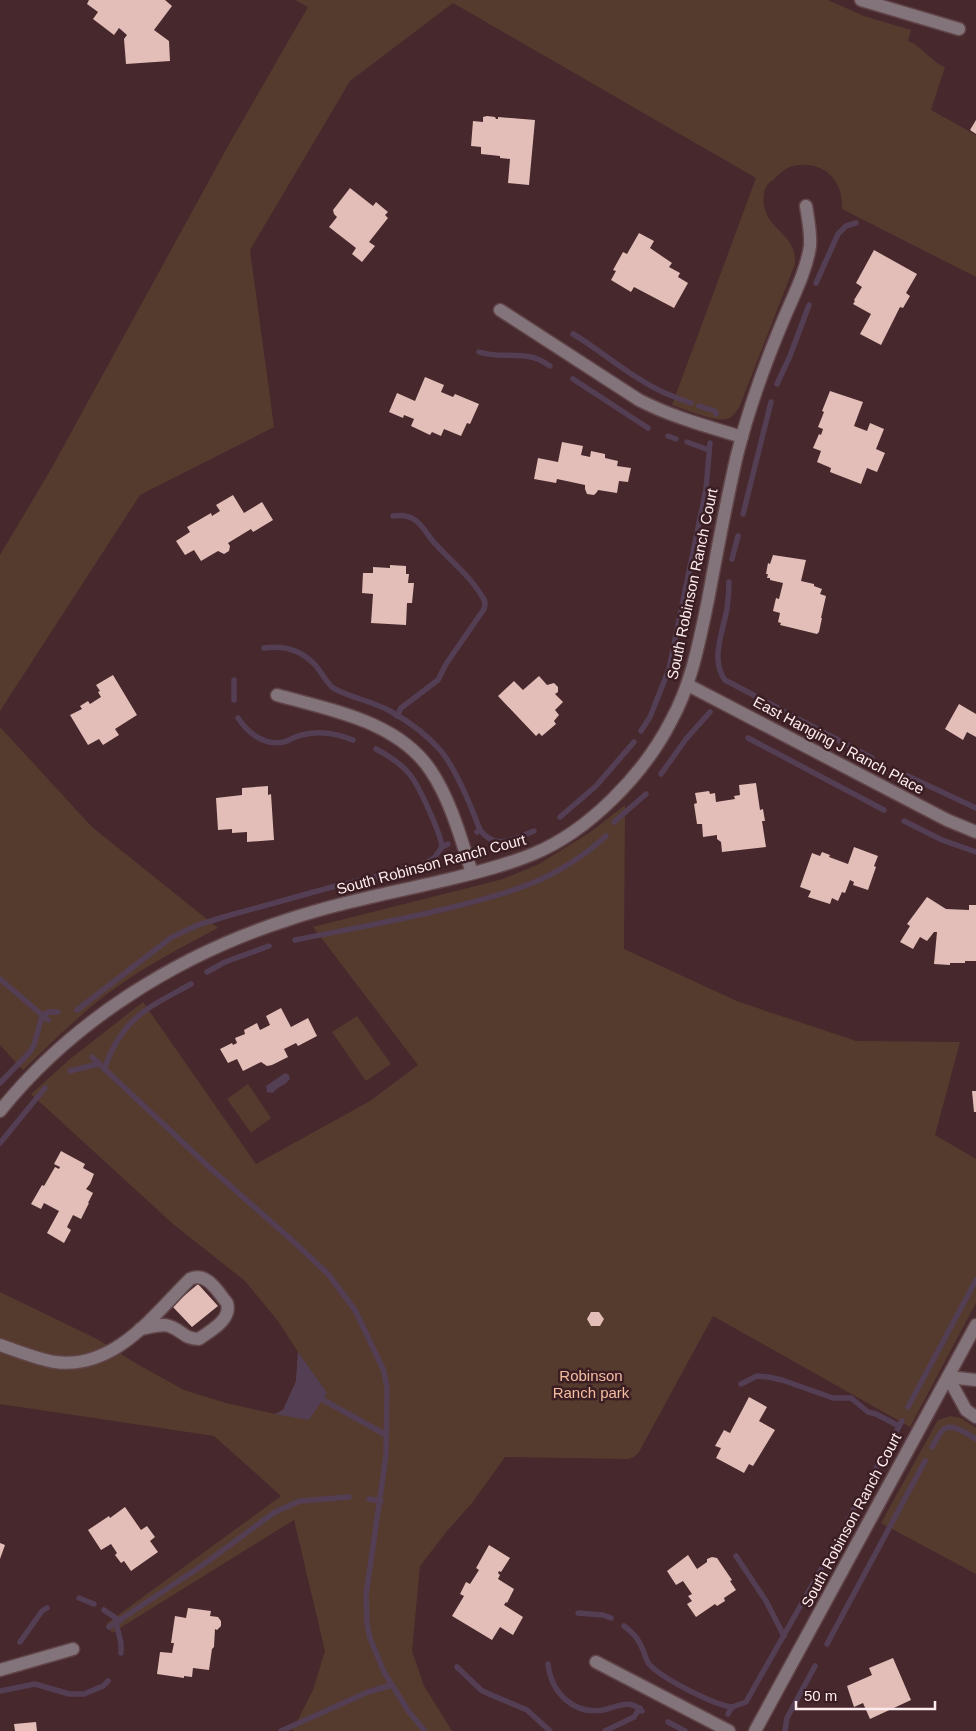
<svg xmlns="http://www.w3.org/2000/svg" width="976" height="1731" font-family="Helvetica,sans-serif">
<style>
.green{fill:#553b2e}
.water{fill:#543e53}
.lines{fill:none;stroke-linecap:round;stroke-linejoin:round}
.stream{stroke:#543e53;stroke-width:5.5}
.building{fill:#e3bdb7}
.minor-casing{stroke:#604448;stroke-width:15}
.minor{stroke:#82747a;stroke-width:12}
.labels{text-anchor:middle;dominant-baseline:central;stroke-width:5;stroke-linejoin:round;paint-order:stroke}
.street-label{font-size:15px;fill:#feedf0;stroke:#3b1e23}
.park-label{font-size:15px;fill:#f4bca0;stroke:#3b1e23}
</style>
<rect width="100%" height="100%" fill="#46282d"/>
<g class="green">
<path d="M 295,0 L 828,0 L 864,16 L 911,30 L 908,41 C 921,45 930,61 945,67 L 931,110 L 976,135 L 976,277 L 842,209 C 844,178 820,158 790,167 C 782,170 778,176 772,181 C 768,183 765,187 764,193 C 760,224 785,228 793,249 C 795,254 795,259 795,264 L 739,408 C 735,413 733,417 727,419 C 713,422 685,409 672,405 L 756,178 L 453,3 L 350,81 L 250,250 L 274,427 L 140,495 L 0,711 L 0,555 L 50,471 L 228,146 L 308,7 Z"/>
<path d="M 0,727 L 92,827 L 218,928 C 184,946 149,964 118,986 C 84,1010 53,1041 23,1070 L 0,1045 Z"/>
<polygon points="625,805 624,949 739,1002 856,1041 960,1042 935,1135 976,1159 976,1303 910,1427 713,1316 639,1452 634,1457 628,1459 505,1457 472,1503 447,1531 420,1566 412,1651 424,1686 452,1731 292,1731 313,1690 325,1651 294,1520 112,1633 106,1624 281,1496 214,1436 0,1404 0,1292 97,1339 137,1364 184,1390 226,1403 275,1414 283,1410 296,1381 298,1352 278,1321 245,1281 173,1224 31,1094 70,1059 143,1002 256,1164 370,1101 418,1065 313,927 503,879 539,864 589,833"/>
<polygon points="357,1016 391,1064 366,1081 332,1032"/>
<polygon points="248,1084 271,1118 251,1133 227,1099"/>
<polygon points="951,1416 961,1418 976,1428 976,1574 881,1523 938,1420"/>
</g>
<g class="water">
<path d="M 285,1073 L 289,1075 L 290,1079 C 285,1086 278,1086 273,1093 L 267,1092 L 266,1086 Z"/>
<polygon points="298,1352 327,1393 309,1420 275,1414 283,1410 296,1381"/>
</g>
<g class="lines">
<g class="stream">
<polyline points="816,283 838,234 846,226 856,223"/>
<path d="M 573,334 C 597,348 617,366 641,380 C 656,390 673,397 691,403"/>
<path d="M 479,352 C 496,358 513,353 531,357 C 538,358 544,362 550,366"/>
<polyline points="573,379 648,428"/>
<polyline points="777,384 790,356 809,305"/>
<polyline points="699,406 715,411 716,414"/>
<polyline points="668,436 676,439"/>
<polyline points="687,442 709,450"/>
<polyline points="743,514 771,402"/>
<path d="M 393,516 C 401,515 408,515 415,520 C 422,525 426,532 431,539 C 447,558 470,575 483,598 C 486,602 485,605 484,609 L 446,664 L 438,680 L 401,708 L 397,716"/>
<polyline points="732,559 738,536"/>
<path d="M 729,582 C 729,591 728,600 727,609 C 723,631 710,660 725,680 L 872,758"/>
<path d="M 264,648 C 284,645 302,650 316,666 C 322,673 326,682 333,688 C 351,698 372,701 390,711 C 408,721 428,736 441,751 C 457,771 471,806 480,830"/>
<polyline points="234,700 234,680"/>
<path d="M 238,718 C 248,733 264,746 284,742 C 290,740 296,736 302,735 C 320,730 336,733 353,740"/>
<polyline points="641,731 650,717 669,669 706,489 710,443"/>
<polyline points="748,738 884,810"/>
<path d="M 376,749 C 412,768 416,781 432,817 C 436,826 441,837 442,847"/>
<polyline points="895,770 976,808"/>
<polyline points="661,774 686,739 710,712"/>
<polyline points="560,817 596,786 634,742"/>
<polyline points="904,821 942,840 976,852"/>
<polyline points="614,822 646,794"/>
<path d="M 477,832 L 480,830 C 496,851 514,839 534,831"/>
<path d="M 295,940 C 345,930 395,921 445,909 C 507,894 557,881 606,836"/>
<polyline points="207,972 225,962 269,946"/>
<polyline points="0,979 48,1020"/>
<polyline points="77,1010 172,937 198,925 227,916 332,887 401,871 426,863 434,858 442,847 448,844"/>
<polyline points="92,1057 210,1168 294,1242 328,1274 355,1310 384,1371 387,1388 386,1456 366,1595 367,1624 370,1638 384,1672 409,1712 425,1731"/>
<path d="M 104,1069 C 109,1056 115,1042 124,1031 C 140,1009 168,997 191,984"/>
<polyline points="70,1071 98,1064"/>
<polyline points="0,1083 30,1052 34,1045 42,1016 49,1012 58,1012"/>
<polyline points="0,1143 45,1088"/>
<polyline points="741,1384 757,1376 768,1377 782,1380 833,1398 851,1398 868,1412 876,1414 899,1426"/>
<polyline points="318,1397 386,1435"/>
<polyline points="908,1407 976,1280"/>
<path d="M 932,1447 C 935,1442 939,1433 944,1429 C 953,1423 969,1435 976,1439"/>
<polyline points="369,1499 381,1501"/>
<polyline points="848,1520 902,1421"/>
<polyline points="736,1556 766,1601 784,1636"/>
<polyline points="79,1598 94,1604"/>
<polyline points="104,1610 120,1621"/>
<polyline points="578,1613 603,1615 611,1618"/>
<polyline points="116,1623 121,1643 121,1653"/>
<path d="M 624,1626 C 633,1633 639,1639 643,1650 C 645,1655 646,1660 649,1664 C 661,1678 714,1705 732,1707"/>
<polyline points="109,1627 200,1567 275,1512 300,1501 349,1497"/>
<polyline points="20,1642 42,1611 47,1608"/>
<polyline points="827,1644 925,1461"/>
<path d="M 548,1664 C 551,1692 573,1715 603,1710 C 617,1707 630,1698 642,1711"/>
<polyline points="457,1667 481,1690 489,1694 527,1710 550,1731"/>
<polyline points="0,1691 35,1684 69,1694 84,1694 103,1686 108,1681"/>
<polyline points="728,1714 732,1707 746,1702 836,1543"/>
<polyline points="668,1722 685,1731"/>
<polyline points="281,1731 368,1692 392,1685"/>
<polyline points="605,1731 634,1717 640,1708"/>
<polyline points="785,1731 787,1718 815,1666"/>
</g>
</g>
<g class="building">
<polygon points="89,0 165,0 172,6 154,30 169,41 170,61 126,64 124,39 127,35 119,28 114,35 93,19 98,12 87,4"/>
<polygon points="487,116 495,117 496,119 498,119 498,117 535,120 529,185 508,183 510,159 500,158 500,156 481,154 481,147 471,146 473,121 483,122 483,117"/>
<polygon points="976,120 976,134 970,130"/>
<polygon points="350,188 373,206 376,202 388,212 385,215 388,218 369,242 375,246 362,262 352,254 356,248 329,227 337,217 334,214 333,210"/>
<polygon points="639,233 654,241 650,248 672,263 669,267 680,273 678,277 688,283 674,308 634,287 631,292 611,280 616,271 613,270 623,252 627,254"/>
<polygon points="874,250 917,274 906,293 910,296 903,308 900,307 881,345 860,334 871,314 853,304 855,301 854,300 862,287 856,283"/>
<polygon points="425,377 444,385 441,392 453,397 455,394 479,404 470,424 467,423 461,436 444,429 441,436 432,432 430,435 411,426 414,419 404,415 403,418 389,412 397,393 415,401"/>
<polygon points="830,391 863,402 854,426 867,431 870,423 884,429 876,449 885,453 877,472 867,468 861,484 830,472 831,468 817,462 821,451 813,448 819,434 821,435 823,429 818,427 824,412 822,411"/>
<polygon points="562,442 583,446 581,455 590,457 591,451 605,454 605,458 618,461 617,466 631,468 628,482 619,481 617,493 598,490 597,492 594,495 587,494 585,489 585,485 557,479 556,483 534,479 538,458 558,462"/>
<polygon points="233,495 244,513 262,502 273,520 253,532 251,529 228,543 230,546 229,551 224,554 218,551 201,561 194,550 185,555 176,541 190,532 187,527 211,513 212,516 220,511 216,505"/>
<polygon points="773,555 806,560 801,581 814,584 814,586 822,589 820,594 826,596 821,618 822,618 819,632 817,634 780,625 781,623 778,622 780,613 773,611 776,598 779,599 783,583 770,580 770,578 767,578 768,574 766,574 768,563 770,564"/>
<polygon points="390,565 406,566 406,574 409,574 408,583 414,583 412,603 407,603 406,625 371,623 373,594 362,593 363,573 373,573 373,567 390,568"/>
<polygon points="113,675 137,715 115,729 119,735 103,745 99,739 88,745 70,715 82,709 80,706 88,701 90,704 101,697 98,692 100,691 96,685"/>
<polygon points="539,676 547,685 554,683 558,687 558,692 555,694 563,702 555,710 559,715 554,721 556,724 542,736 539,733 536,736 498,696 514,681 523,690"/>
<polygon points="959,704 976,714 976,737 967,732 963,740 945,729"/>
<polygon points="756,783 760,810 763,809 765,821 762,821 766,847 722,852 721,842 717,839 717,835 703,837 702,824 697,824 694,804 697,803 695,793 709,791 710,794 715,793 716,802 735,799 734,796 740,795 739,785"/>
<polygon points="268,786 268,795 271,794 274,840 247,842 247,832 232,833 232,829 218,830 216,798 242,795 242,788"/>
<polygon points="854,847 878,856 874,866 876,867 868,890 853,885 854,882 850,880 845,893 842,892 838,901 832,898 830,904 808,897 811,891 800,887 812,853 820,856 822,852 830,855 829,857 848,864"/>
<polygon points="927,897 946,909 969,910 969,905 976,905 976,961 965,961 965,963 950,963 950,965 934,964 937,932 934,932 927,941 920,937 913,949 900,942 910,926 907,924"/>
<polygon points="281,1008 291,1027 308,1018 317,1036 298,1046 296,1043 284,1049 288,1057 272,1065 267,1066 261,1062 243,1071 237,1059 228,1063 220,1049 232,1043 233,1045 237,1043 235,1038 245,1034 244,1030 257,1023 260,1030 270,1025 266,1016"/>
<polygon points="972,1091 976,1091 976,1112 974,1112"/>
<polygon points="61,1151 85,1164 83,1168 94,1174 90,1184 86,1189 93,1193 88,1203 89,1203 81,1219 73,1215 67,1227 71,1230 64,1243 47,1233 59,1211 44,1203 41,1209 31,1204 42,1185 44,1186 55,1167 59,1169 60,1167 54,1164"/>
<polygon points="198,1284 218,1306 192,1327 172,1306"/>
<polygon points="591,1312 599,1312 604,1319 600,1326 591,1326 587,1319"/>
<polygon points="749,1397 767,1407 759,1421 775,1430 753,1466 749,1464 744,1473 716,1458 721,1448 715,1446 724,1430 730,1433"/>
<polygon points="125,1507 141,1530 147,1526 155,1537 150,1541 158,1552 131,1571 124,1561 121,1563 115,1555 117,1553 111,1544 101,1550 88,1530 109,1516 110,1518"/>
<polygon points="0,1543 5,1545 0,1559"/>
<polygon points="489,1545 510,1558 501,1572 499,1571 498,1573 500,1575 498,1579 514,1589 507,1603 506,1602 504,1605 523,1617 513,1635 500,1627 492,1640 452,1616 464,1596 460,1594 466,1582 470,1584 479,1570 476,1568"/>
<polygon points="688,1555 697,1569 707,1562 707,1559 712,1557 717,1558 732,1580 730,1581 736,1590 724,1598 725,1601 717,1606 715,1604 696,1617 687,1604 692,1601 688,1596 692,1594 683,1581 676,1585 667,1571"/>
<polygon points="188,1608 211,1611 210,1616 218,1617 221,1621 221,1626 217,1630 215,1629 214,1647 212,1649 209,1670 193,1668 192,1677 184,1676 184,1678 157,1674 160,1652 172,1653 174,1643 171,1643 175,1616 186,1618"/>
<polygon points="893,1658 911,1700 870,1719 863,1703 854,1707 847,1686 872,1675 869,1668"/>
<polygon points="36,1722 37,1731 15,1731 14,1724"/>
</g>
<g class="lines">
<defs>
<g id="minor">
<polyline points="861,0 959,29"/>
<path d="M 500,310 L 639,400 C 672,417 706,426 742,437"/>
<polyline points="688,685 947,820 976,832"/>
<path d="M 277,695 C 330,710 398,721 431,771 C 451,801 461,839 472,873"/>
<path d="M 0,1111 C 72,1021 178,955 287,920 C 340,902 396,892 450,879 C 478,872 507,865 533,854 C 589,831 644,774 671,721 C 692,683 699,642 708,600 C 717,551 726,503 737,455 C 748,411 763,369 780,328 C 790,302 806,274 810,246 C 811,232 808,219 806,206"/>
<path d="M 0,1345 C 18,1351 36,1359 55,1362 C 114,1370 153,1316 190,1279 C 207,1271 218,1292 227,1303 C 232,1320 210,1331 199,1339 C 184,1339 182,1330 169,1326 C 161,1323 149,1328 140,1329"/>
<polyline points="948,1377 966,1410 976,1417"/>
<polyline points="948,1377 976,1380"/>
<polyline points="596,1662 729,1731"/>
<polyline points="0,1670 73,1649"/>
<polyline points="755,1731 976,1325"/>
</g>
</defs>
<use href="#minor" class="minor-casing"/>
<use href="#minor" class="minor"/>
</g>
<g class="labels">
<g class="street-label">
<text transform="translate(692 584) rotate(-78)">South Robinson Ranch Court</text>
<text transform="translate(839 745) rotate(28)">East Hanging J Ranch Place</text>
<text transform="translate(431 864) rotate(-15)">South Robinson Ranch Court</text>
<text transform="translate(851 1520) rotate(-62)">South Robinson Ranch Court</text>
</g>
<g class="park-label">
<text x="591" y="1375">Robinson<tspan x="591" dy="17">Ranch park</tspan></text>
</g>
</g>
<path d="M796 1701v8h139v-8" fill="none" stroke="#feedf0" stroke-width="2.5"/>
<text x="804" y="1701" font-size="15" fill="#feedf0" stroke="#3b1e23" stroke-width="4" paint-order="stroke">50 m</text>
</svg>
